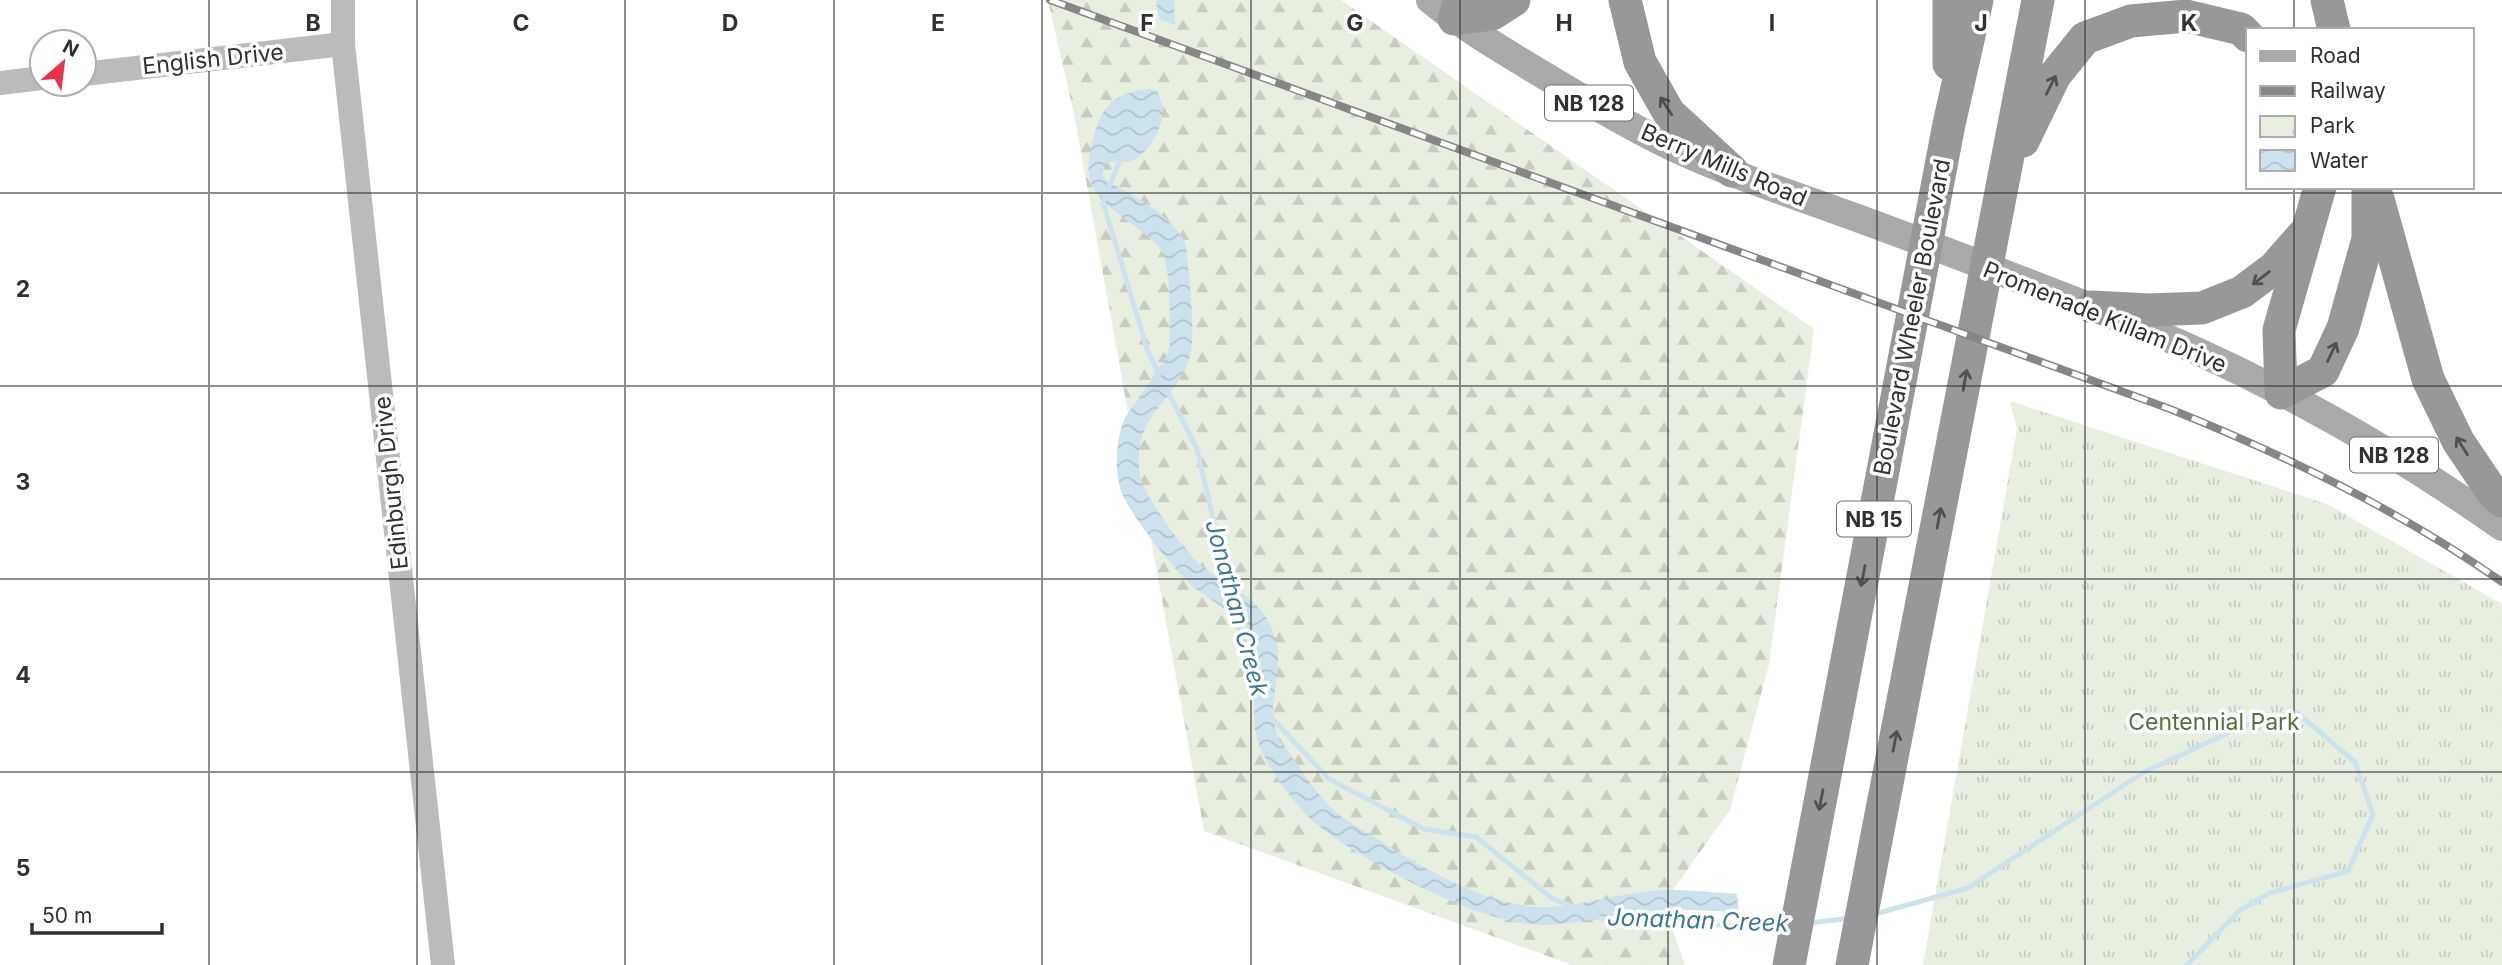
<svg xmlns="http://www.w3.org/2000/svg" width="2502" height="965" font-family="Inter,sans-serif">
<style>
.forest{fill:url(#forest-firs)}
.park{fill:url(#park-tufts)}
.water{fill:url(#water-waves)}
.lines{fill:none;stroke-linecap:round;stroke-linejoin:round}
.stream{stroke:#cce3ee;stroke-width:5}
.secondary{stroke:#bbb;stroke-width:24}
.primary{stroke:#a9a9a9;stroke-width:28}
.highway{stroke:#989898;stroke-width:33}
.rail-casing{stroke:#868686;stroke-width:8}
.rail{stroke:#fff;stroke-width:5;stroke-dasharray:16;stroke-linecap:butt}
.oneway{stroke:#505050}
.grid{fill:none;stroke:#313131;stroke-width:2;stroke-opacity:0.55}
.labels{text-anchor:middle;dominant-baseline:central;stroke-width:7;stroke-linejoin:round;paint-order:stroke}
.shield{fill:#fff;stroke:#6f6f6f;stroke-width:2}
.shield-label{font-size:21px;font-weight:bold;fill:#313131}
.street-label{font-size:23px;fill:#313131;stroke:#fff}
.park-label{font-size:23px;fill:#576f3d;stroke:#fff}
.water-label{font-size:24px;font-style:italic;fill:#3c7896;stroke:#fff}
.grid-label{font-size:23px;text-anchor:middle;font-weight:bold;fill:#313131;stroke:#fff;stroke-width:7;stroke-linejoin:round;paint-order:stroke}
</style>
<defs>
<pattern id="forest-firs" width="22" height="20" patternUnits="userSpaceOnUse" patternTransform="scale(1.75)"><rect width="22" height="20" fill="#e8eee0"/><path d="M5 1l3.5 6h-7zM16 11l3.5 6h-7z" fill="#c7cdc1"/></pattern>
<pattern id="park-tufts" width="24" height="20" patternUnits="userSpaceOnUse" patternTransform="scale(1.75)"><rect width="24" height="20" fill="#e8eee0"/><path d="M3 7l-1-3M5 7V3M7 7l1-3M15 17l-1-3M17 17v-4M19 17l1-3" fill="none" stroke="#c7cdc1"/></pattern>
<pattern id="water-waves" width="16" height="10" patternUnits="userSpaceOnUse" patternTransform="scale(1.75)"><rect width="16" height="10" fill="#cce3ee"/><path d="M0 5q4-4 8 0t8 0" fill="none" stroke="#b0c3cd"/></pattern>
</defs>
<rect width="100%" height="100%" fill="#fff"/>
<polygon class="forest" points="1048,0 1341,0 1814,329 1769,664 1730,810 1663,904 1685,965 1572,965 1204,831 1074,114"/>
<polygon class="park" points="2010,401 2327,504 2502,604 2502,965 1923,965 2017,429"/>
<g class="water">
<polygon points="1156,0 1174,0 1175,25 1159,19"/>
<path d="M 1150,89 L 1157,91 C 1159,96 1162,102 1163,107 C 1165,124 1149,153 1133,160 C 1124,164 1115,160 1106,163 L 1102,174 L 1107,181 C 1136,198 1172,213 1186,245 C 1188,272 1197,336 1189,359 C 1173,405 1131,415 1140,475 C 1143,495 1187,555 1204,568 C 1224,583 1254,596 1267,619 C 1293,664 1263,695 1277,735 C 1280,743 1288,751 1293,758 C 1306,777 1319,797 1337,813 C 1348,822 1361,829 1373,836 C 1421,867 1490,909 1548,907 C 1582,906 1616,894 1650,891 C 1678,888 1709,892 1737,894 L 1739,912 C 1709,911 1679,908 1649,911 C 1615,915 1579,924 1544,925 C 1487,927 1370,865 1324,830 C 1301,814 1274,777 1262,752 C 1240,708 1275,652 1241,621 C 1225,606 1202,597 1186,580 C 1169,563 1129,513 1121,491 C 1114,470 1116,438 1125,418 L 1166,357 L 1170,345 C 1169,319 1172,279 1163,254 C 1159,245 1149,238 1141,231 C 1095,196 1076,189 1097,126 C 1106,100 1124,91 1150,89 Z"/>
</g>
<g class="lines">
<g class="stream">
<polyline points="1108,189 1122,156"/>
<polyline points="1105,198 1103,202 1148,352 1159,374"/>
<polyline points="1165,386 1197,449 1230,592"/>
<polyline points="1235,612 1257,701"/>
<polyline points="1270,716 1329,779 1424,829 1476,837 1553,899 1571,906"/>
<polyline points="1875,914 1968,888 2144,772 2241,727 2296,712 2355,762 2373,814 2348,871 2270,893 2240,910 2187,965"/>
<polyline points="1593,915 1610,922 1785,927"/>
<polyline points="1809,923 1851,918"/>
</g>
<g class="secondary">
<polyline points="343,0 343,44 443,965"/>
<polyline points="84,74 343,44"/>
<polyline points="0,83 42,78"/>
</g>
<path class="primary" d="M 1430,0 C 1463,27 1499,48 1535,70 C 1580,97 1625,124 1672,147 C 1722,171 1782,191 1835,210 C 1922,241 2008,275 2094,308 C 2238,363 2376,438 2502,527"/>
<g class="highway">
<polyline points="1460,0 1454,19 1492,14 1514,0"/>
<polyline points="1625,0 1640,62 1669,113 1732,171"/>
<polyline points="2327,0 2334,30"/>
<polyline points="1949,64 1949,0"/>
<polyline points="2023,141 2055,75 2085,38 2131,21 2186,16 2241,29 2248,36"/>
<polyline points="2320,187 2279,330 2281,393 2323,371 2343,328 2368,239 2368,187"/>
<polyline points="2378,199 2428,379 2458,441 2493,493 2502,501"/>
<polyline points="2092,307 2149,310 2202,308 2242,292 2274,268 2302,236"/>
<polyline points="1789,965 1949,124 1977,0"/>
<polyline points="1852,965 2038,0"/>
</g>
<defs>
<path id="rail" d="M 1050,0 L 2170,409 C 2287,456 2399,510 2502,582"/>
</defs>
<use href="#rail" class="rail-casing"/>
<use href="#rail" class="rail"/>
</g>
<defs><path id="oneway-shaft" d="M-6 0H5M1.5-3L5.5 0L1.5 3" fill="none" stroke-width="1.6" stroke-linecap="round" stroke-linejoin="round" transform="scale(1.75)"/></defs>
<g class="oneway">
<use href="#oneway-shaft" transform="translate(2051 85) rotate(-63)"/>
<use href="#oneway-shaft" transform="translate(1666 106) rotate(-123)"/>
<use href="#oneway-shaft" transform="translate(2261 278) rotate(143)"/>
<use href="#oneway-shaft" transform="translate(2332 352) rotate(-65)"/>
<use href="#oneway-shaft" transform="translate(1965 380) rotate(-80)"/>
<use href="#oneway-shaft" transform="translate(2462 446) rotate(-122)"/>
<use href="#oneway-shaft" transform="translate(1939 518) rotate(-79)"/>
<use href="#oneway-shaft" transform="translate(1863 576) rotate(101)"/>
<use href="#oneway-shaft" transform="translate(1895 741) rotate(-79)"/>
<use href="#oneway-shaft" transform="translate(1821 800) rotate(101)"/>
</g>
<path class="grid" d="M 209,0 L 209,965M 417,0 L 417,965M 625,0 L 625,965M 834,0 L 834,965M 1042,0 L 1042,965M 1251,0 L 1251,965M 1460,0 L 1460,965M 1668,0 L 1668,965M 1877,0 L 1877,965M 2085,0 L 2085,965M 2294,0 L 2294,30M 2294,187 L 2294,965M 0,193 L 2502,193M 0,386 L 2502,386M 0,579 L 2502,579M 0,772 L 2502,772"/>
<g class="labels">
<g class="shield">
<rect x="1545" y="85.5" width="88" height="35" rx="5"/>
<rect x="2350" y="437.5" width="88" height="35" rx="5"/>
<rect x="1837" y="501.5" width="74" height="35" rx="5"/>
</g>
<g class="shield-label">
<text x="1589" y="103">NB 128</text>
<text x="2394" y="455">NB 128</text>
<text x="1874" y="519">NB 15</text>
</g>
<g class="street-label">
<text transform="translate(213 59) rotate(-6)">English Drive</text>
<text transform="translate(1724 165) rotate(23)">Berry Mills Road</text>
<text transform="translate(1912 317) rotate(-79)">Boulevard Wheeler Boulevard</text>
<text transform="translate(2105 317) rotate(22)">Promenade Killam Drive</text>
<text transform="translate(391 483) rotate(-96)">Edinburgh Drive</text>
</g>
<g class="park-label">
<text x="2214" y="722">Centennial Park</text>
</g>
<g class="water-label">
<text transform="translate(1237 608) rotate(75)">Jonathan Creek</text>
<text transform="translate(1698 920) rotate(2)">Jonathan Creek</text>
</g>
</g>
<g class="grid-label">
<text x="313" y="31">B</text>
<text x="521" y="31">C</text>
<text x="730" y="31">D</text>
<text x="938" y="31">E</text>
<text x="1147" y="31">F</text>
<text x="1355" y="31">G</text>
<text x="1564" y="31">H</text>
<text x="1772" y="31">I</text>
<text x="1981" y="31">J</text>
<text x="2189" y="31">K</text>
<text x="23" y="297">2</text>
<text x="23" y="490">3</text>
<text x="23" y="683">4</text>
<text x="23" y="876">5</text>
</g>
<rect x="2246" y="28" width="228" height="161" fill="#ffffff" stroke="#adadad" stroke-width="2"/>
<rect x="2260" y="51" width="35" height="10" fill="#a9a9a9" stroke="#adadad" stroke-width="2"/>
<text x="2310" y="63" font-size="21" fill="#313131">Road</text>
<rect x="2260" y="86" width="35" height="10" fill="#868686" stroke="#adadad" stroke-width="2"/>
<text x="2310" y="98" font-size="21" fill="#313131">Railway</text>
<rect x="2260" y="116" width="35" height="21" fill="url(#park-tufts)" stroke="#adadad" stroke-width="2"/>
<text x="2310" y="133" font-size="21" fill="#313131">Park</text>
<rect x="2260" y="150" width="35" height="21" fill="url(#water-waves)" stroke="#adadad" stroke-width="2"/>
<text x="2310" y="168" font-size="21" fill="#313131">Water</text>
<g transform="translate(63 63) rotate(28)"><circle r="33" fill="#ffffff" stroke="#adadad" stroke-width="2"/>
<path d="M0-5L12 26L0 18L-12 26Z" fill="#e9334a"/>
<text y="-10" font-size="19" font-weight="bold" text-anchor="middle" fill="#313131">N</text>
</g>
<path d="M32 923v10h130v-10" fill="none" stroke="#313131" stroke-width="3.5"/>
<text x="42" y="923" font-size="21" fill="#313131" stroke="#ffffff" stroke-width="5" paint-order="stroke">50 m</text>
</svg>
